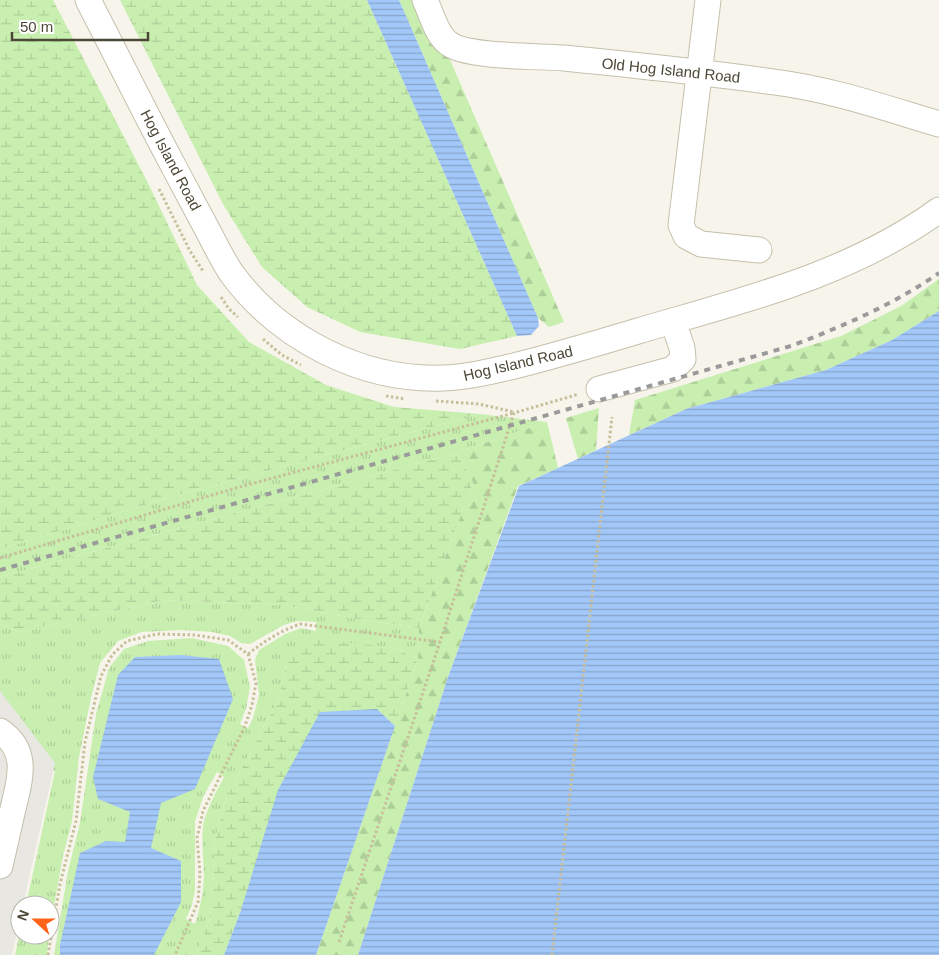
<svg xmlns="http://www.w3.org/2000/svg" width="939" height="955" font-family="Helvetica,sans-serif">
<style>
.grass{fill:url(#grass-tufts);fill-rule:evenodd}
.forest{fill:url(#forest-firs)}
.wetland{fill:url(#wetland-marsh)}
.parking{fill:#e8e7e2}
.water{fill:url(#water-rules)}
.lines{fill:none;stroke-linecap:round;stroke-linejoin:round}
.minor-casing{stroke:#c4c0ac;stroke-width:27}
.path{stroke:#c7bf9b;stroke-width:3;stroke-dasharray:2.5 2.5;stroke-linecap:butt}
.minor{stroke:#fff;stroke-width:25}
.rail{stroke:#9a9a9a;stroke-width:4;stroke-dasharray:6 6;stroke-linecap:butt}
.labels{text-anchor:middle;dominant-baseline:central;stroke-width:4;stroke-linejoin:round;paint-order:stroke}
.street-label{font-size:15px;fill:#4c4837;stroke:#fff}
</style>
<defs>
<pattern id="grass-tufts" width="24" height="20" patternUnits="userSpaceOnUse" patternTransform="scale(1.25)"><rect width="24" height="20" fill="#c8efb0"/><path d="M3 7l-1-3M5 7V3M7 7l1-3M15 17l-1-3M17 17v-4M19 17l1-3" fill="none" stroke="#adce98"/></pattern>
<pattern id="forest-firs" width="22" height="20" patternUnits="userSpaceOnUse" patternTransform="scale(1.25)"><rect width="22" height="20" fill="#c8efb0"/><path d="M5 1l3.5 6h-7zM16 11l3.5 6h-7z" fill="#adce98"/></pattern>
<pattern id="wetland-marsh" width="20" height="14" patternUnits="userSpaceOnUse" patternTransform="scale(1.25)"><rect width="20" height="14" fill="#c8efb0"/><path d="M1 5h8M5 5V1M11 12h8M15 12V8" fill="none" stroke="#adce98"/></pattern>
<pattern id="water-rules" width="6" height="5" patternUnits="userSpaceOnUse" patternTransform="scale(1.25)"><rect width="6" height="5" fill="#a2c7f9"/><path d="M0 2.5h6" fill="none" stroke="#86a4ca"/></pattern>
</defs>
<rect width="100%" height="100%" fill="#f7f5eb"/>
<g class="grass">
<polygon points="480,414 547,422 456,453 0,577 0,549 178,495"/>
<path d="M 164,600 L 283,605 L 368,621 L 419,628 L 418,659 L 390,647 L 287,661 L 279,698 L 224,803 L 215,840 L 210,918 L 196,955 L 54,955 L 68,871 L 80,823 L 96,714 L 109,668 L 124,649 L 148,641 L 192,638 L 228,646 L 244,660 L 250,687 L 246,709 L 240,724 L 248,728 L 253,718 L 259,695 L 255,660 L 259,650 L 285,634 L 301,628 L 316,631 L 316,622 L 298,621 L 284,625 L 250,644 L 241,643 L 230,636 L 212,632 L 182,630 L 142,632 L 118,641 L 100,663 L 91,698 L 79,757 L 72,821 L 63,856 L 50,928 L 50,905 L 26,905 L 55,771 L 31,764 L 0,707 L 0,624 L 19,632 ZM 217,772 L 224,777 C 216,792 206,809 203,827 C 201,844 204,861 204,878 C 203,894 200,908 195,924 L 186,919 L 192,905 L 195,890 L 195,821 L 204,795 Z"/>
<polygon points="20,930 20,935 49,935 47,955 15,955"/>
</g>
<g class="forest">
<polygon points="399,0 424,0 564,322 549,327 538,318"/>
<polygon points="939,279 939,311 892,340 826,370 686,409 629,435 635,400 841,336 901,306"/>
<polygon points="599,408 596,450 578,459 566,418"/>
<polygon points="547,422 558,468 518,486 448,677 358,955 316,955 418,659 419,628 473,482 456,453"/>
</g>
<g class="wetland">
<polygon points="0,0 53,0 148,183 197,285 249,342 326,385 394,407 480,414 178,495 0,549"/>
<polygon points="120,0 367,0 517,336 460,349 360,332 307,307 262,267 224,206"/>
<polygon points="456,453 473,482 419,628 368,621 283,605 164,600 19,632 0,624 0,577"/>
<polygon points="311,639 390,647 418,659 395,726 377,709 241,910 224,955 196,955 210,918 215,840 224,803 279,698 287,661"/>
</g>
<polygon class="parking" points="0,691 55,763 23,905 20,905 20,919 12,955 0,955"/>
<g class="water">
<polygon points="367,0 399,0 538,318 539,326 531,335 517,336"/>
<polygon points="939,311 939,955 358,955 448,677 519,486 686,409 826,370 892,340"/>
<polygon points="181,655 219,659 233,699 195,789 161,803 151,848 181,861 181,902 154,955 60,955 60,945 80,853 106,841 125,842 130,812 98,799 93,777 118,675 135,657"/>
<polygon points="377,709 395,726 316,955 224,955 241,910 278,790 320,712"/>
</g>
<g class="lines">
<defs>
<g id="minor">
<path d="M 88,0 C 117,56 145,113 175,169 C 186,190 197,210 208,231 C 216,246 223,261 232,274 C 280,339 362,381 443,378 C 469,377 493,371 518,365 C 558,355 598,343 638,331 C 743,300 850,275 939,210"/>
<path d="M 425,0 C 432,15 437,37 451,45 C 471,57 538,56 564,58 C 634,65 704,72 774,82 C 831,89 885,108 939,124"/>
<polyline points="708,0 681,225 686,236 701,244 759,250"/>
<polyline points="599,389 673,369 683,359 682,348 673,321"/>
<path d="M 0,731 C 31,752 19,782 12,813 C 8,831 4,848 0,866"/>
</g>
</defs>
<use href="#minor" class="minor-casing"/>
<g class="path">
<polyline points="159,189 190,251 203,271"/>
<polyline points="221,297 229,309 238,317"/>
<polyline points="263,339 282,355 301,365"/>
<polyline points="386,396 405,399"/>
<polyline points="436,401 479,404 514,412"/>
<polyline points="0,558 236,488 514,413"/>
<path d="M 248,654 C 265,641 280,631 300,624 L 440,642"/>
<polyline points="339,942 440,642 514,413 579,394"/>
<polyline points="48,955 60,884 76,821 85,742 101,676 112,655 127,641 157,634 195,635 228,640 248,654 256,683 252,705 245,726 203,811 197,838 200,873 198,902 175,955"/>
<polyline points="552,955 612,417"/>
</g>
<use href="#minor" class="minor"/>
<path class="rail" d="M 0,570 L 791,346 C 843,326 893,305 939,273"/>
</g>
<g class="labels">
<g class="street-label">
<text transform="translate(671 70) rotate(6)">Old Hog Island Road</text>
<text transform="translate(171 160) rotate(62)">Hog Island Road</text>
<text transform="translate(518 363) rotate(-13)">Hog Island Road</text>
</g>
</g>
<g transform="translate(35 920) rotate(291)"><circle r="24" fill="#ffffff" stroke="#b7b6af"/>
<path d="M0-4L9 19L0 12L-9 19Z" fill="#ff6219"/>
<text y="-8" font-size="14" font-weight="bold" text-anchor="middle" fill="#4c4837">N</text>
</g>
<path d="M12 32v8h136v-8" fill="none" stroke="#4c4837" stroke-width="2.5"/>
<text x="20" y="32" font-size="15" fill="#4c4837" stroke="#ffffff" stroke-width="4" paint-order="stroke">50 m</text>
</svg>
